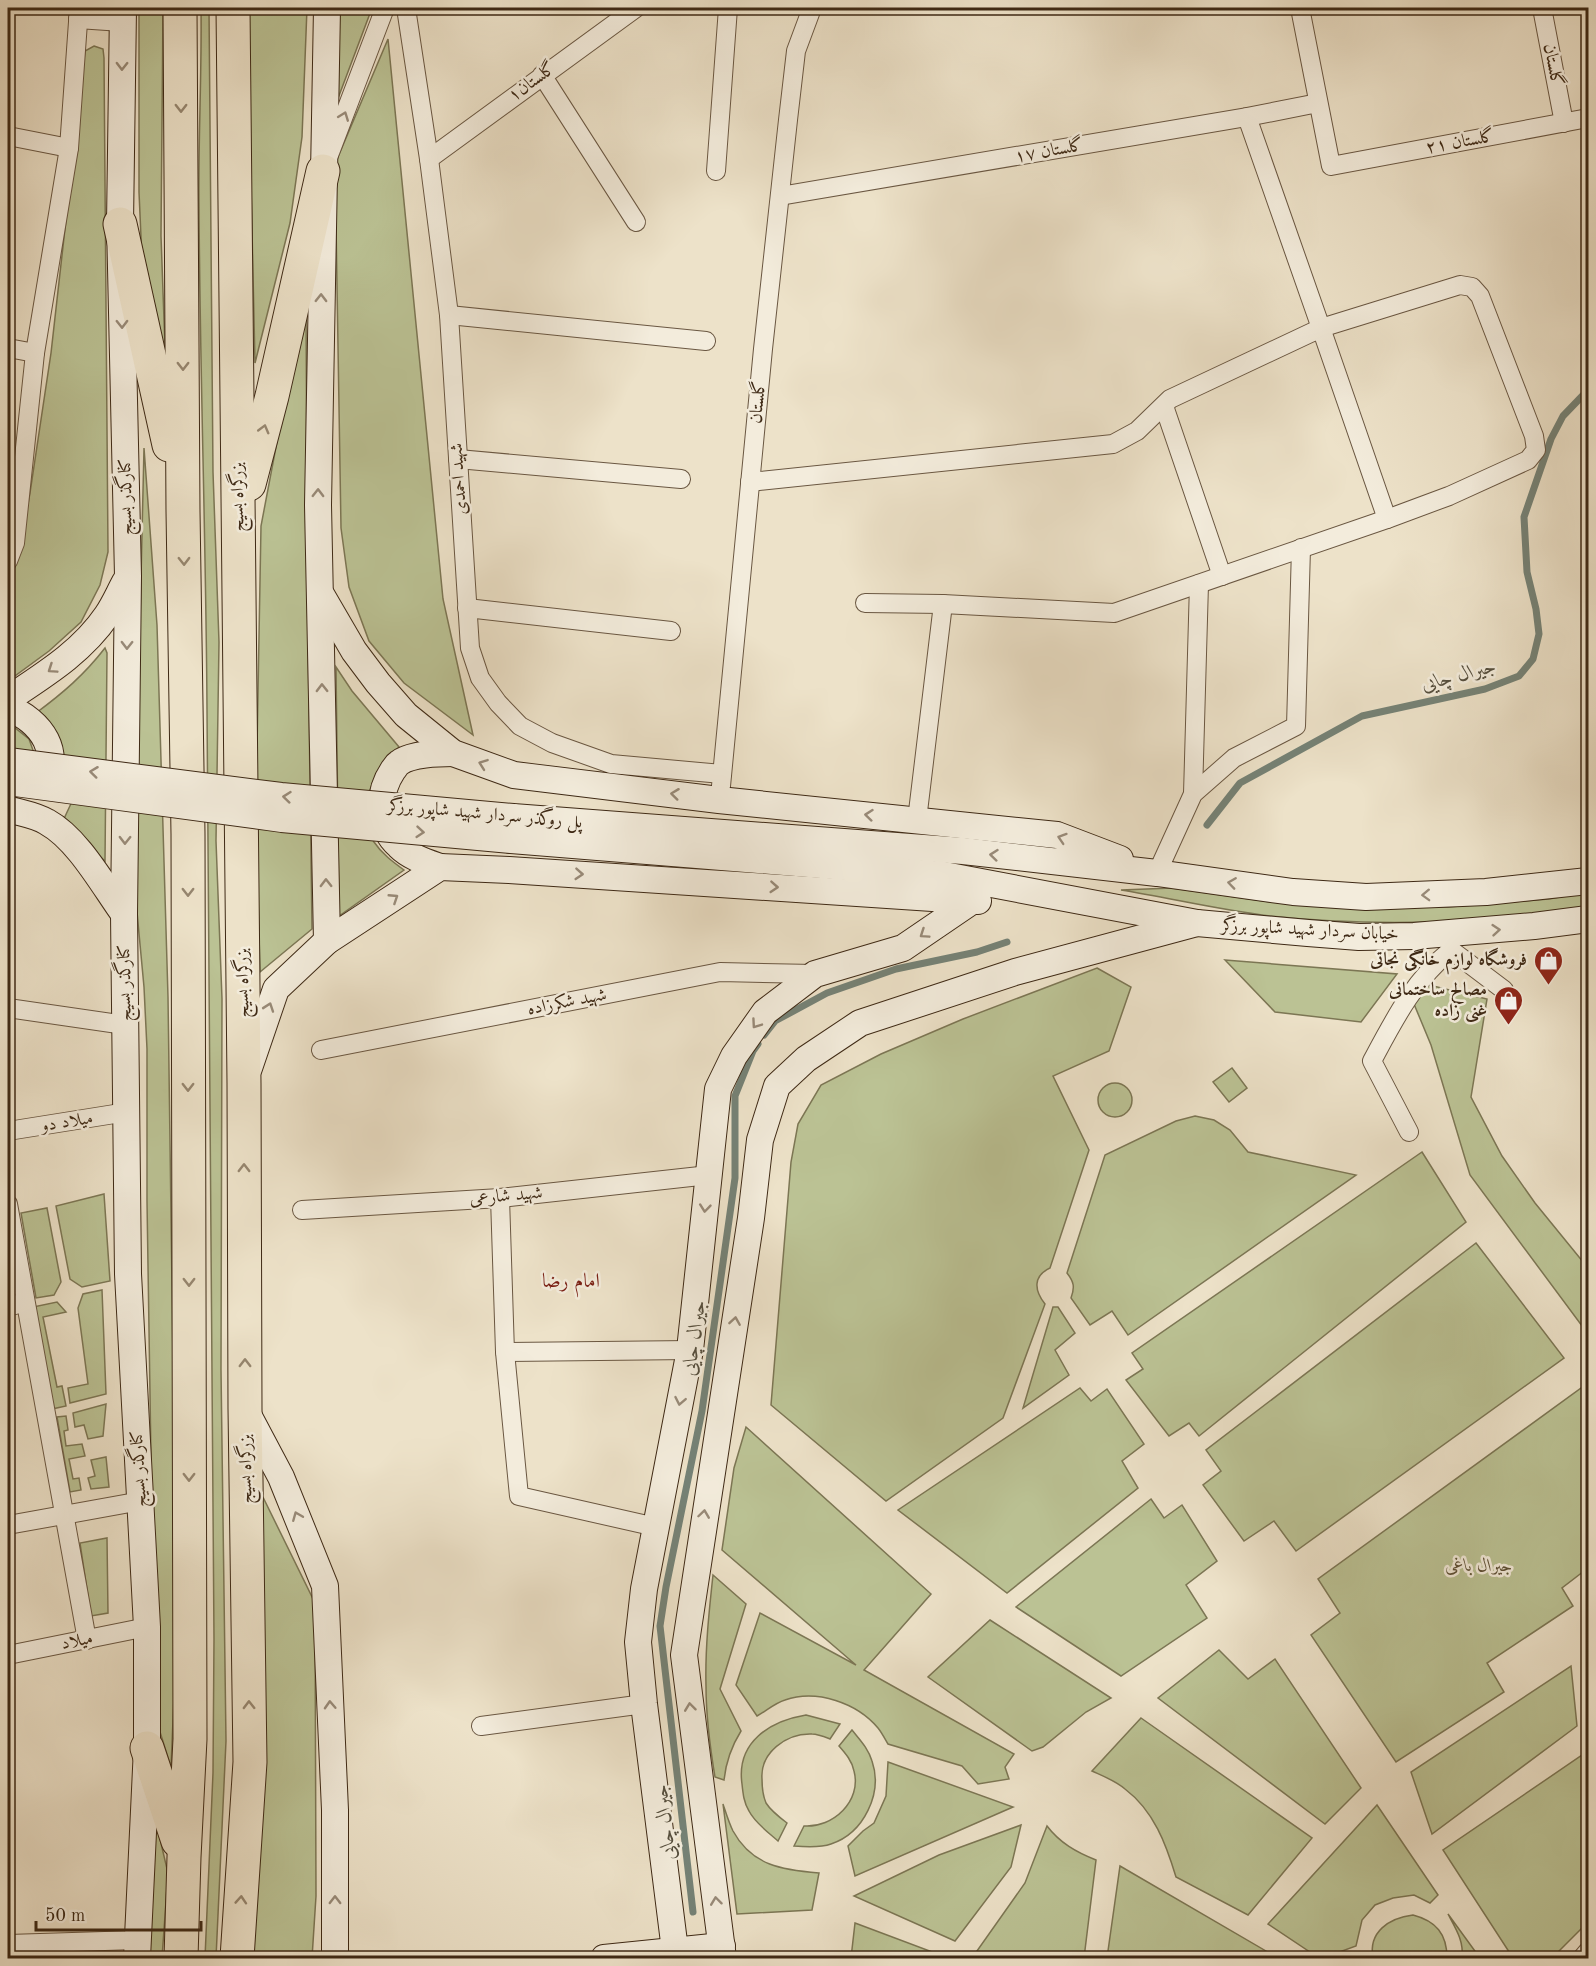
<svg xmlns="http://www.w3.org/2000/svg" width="1596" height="1966" font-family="'Old Standard TT',Amiri,serif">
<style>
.green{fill:#bbc294;stroke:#7c7654;stroke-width:1.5}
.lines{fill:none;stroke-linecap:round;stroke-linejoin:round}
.stream{stroke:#758276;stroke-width:7}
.street-casing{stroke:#6a5742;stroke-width:20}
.secondary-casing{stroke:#3e2915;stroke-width:28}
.highway-casing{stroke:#3e2915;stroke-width:35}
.street{stroke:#f3ecdc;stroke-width:18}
.secondary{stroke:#f3ecdc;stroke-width:26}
.highway{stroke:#ede2c9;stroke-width:33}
.secondary-bridge-casing{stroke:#3e2915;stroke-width:28;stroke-linecap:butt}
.secondary-bridge{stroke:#f3ecdc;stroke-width:26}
.oneway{stroke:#988a78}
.oneway2{stroke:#96866f}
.labels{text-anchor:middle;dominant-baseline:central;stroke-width:5;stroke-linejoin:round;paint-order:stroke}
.street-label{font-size:18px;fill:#3e2915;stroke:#f3ecdc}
.poi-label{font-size:18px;font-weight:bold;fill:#3e2915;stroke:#f3ecdc;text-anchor:end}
.park-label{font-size:18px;font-style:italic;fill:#5d4f35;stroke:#f3ecdc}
.water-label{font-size:20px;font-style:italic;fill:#554e3d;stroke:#f3ecdc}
.neighbourhood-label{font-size:20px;fill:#7a1f14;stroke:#f3ecdc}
</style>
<rect width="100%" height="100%" fill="#ede2c9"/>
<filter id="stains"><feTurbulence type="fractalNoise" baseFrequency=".00333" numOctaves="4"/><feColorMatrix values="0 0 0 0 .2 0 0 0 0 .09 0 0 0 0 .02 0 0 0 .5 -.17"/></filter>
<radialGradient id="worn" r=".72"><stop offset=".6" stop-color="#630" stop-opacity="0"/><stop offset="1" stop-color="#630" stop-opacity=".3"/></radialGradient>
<g class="green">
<polygon points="139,8 163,8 161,236 166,375 143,282 139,192"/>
<path d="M 201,8 L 209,8 L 213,472 L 219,642 L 216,841 L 222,999 L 221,1370 L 226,1741 L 216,1958 L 205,1958 L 213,1773 L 214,1639 L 207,709 C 206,542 200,375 199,208 C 198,141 202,74 201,8 Z"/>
<polygon points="247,8 307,8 302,137 290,223 255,363"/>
<polygon points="339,8 372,8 337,101"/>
<polygon points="388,39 443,599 473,735 404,683 369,641 349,587 341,528 335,164"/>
<polygon points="94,46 103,49 104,58 108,552 100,585 81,622 49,651 8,681 8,578 20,548 30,493 51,353 85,51"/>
<polygon points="306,289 307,563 312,929 260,972 258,897 257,748 261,526"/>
<polygon points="144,448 157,625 168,997 175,1507 176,1650 171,1767 155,1716 147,1201 147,1049 144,987 134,880"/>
<path d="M 105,648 L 107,653 L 105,861 L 62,823 L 75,795 L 70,772 L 63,753 L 52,732 L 36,713 C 63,693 84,675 105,648 Z"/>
<path d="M 336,667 L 352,691 L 399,747 C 374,769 354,810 374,842 C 382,854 393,862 404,870 L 339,916 Z"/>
<polygon points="8,724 10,724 29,739 34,753 8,749"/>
<path d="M 1172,888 L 1271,902 L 1340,906 L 1448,907 L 1549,899 L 1588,892 L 1588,907 C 1485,924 1374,927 1270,916 C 1220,910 1170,898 1121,890 Z"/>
<polygon points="1225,960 1397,974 1361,1022 1275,1012"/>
<path d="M 1097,968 L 1131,987 L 1109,1051 L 1053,1076 L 1089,1150 L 1050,1268 C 1033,1276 1034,1290 1045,1304 L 1003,1418 L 886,1501 L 771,1405 L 791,1162 L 798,1124 L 821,1085 L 881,1054 L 963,1019 Z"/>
<polygon points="1429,985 1487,999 1471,1097 1502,1156 1535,1203 1588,1268 1588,1334 1470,1175 1431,1045 1414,1004"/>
<polygon points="1232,1068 1247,1088 1229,1102 1213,1082"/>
<circle cx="1115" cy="1100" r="17"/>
<path d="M 1195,1116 L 1214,1120 L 1230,1130 L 1248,1152 L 1356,1175 L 1128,1335 L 1112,1311 L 1090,1325 L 1071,1298 C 1075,1287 1074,1282 1067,1273 L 1105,1155 L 1176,1121 Z"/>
<polygon points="1422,1152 1466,1222 1199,1436 1189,1423 1169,1436 1126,1380 1143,1369 1132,1353"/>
<polygon points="104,1194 110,1281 82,1287 70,1279 56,1206"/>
<polygon points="47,1208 61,1282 54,1295 36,1298 21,1213"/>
<polygon points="1476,1243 1564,1358 1296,1551 1274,1521 1244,1541 1203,1485 1221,1471 1206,1450"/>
<polygon points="102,1290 106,1394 70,1403 68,1388 88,1384 78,1308 83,1294"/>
<polygon points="57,1302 66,1312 43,1317 57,1387 62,1386 66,1406 52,1409 33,1307"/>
<polygon points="1053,1307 1058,1307 1075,1333 1055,1350 1069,1375 1023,1408"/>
<polygon points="1588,1383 1588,1568 1562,1588 1573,1606 1487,1663 1504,1692 1396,1762 1311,1635 1340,1613 1318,1579"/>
<polygon points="1080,1388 1091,1401 1107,1389 1144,1444 1122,1461 1138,1488 1007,1593 898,1510"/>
<polygon points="106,1404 103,1436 88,1439 84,1425 75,1427 73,1413"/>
<polygon points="66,1416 68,1430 64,1431 66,1446 82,1444 85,1456 69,1459 73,1479 79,1478 81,1490 70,1492 57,1417"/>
<path d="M 746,1427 L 931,1594 L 864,1670 L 1014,1754 L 1005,1767 L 1009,1779 L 978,1784 L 962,1766 L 888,1744 C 885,1739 882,1733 878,1728 C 857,1703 817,1689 785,1700 C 775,1703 766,1711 757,1716 L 736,1685 L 760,1613 L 856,1665 L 722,1550 L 734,1468 Z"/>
<polygon points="106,1457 109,1487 91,1489 88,1478 95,1476 91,1460"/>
<polygon points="258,1487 315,1603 316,1896 312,1958 252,1958"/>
<polygon points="1151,1499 1164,1518 1182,1505 1217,1561 1186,1585 1207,1618 1121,1676 1016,1607"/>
<polygon points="107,1538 108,1613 91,1616 80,1543"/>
<path d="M 713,1575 L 746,1604 L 720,1689 L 741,1731 C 731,1747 726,1761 724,1780 L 715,1777 C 710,1747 706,1716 706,1686 C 705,1649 709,1612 713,1575 Z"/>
<polygon points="990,1620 1111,1698 1086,1712 1043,1747 1032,1751 928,1677"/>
<polygon points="1219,1650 1248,1679 1275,1659 1361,1788 1325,1824 1158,1698"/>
<polygon points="1571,1666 1577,1726 1432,1834 1411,1772"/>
<path d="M 806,1715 L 840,1724 L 830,1739 C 825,1737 818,1734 812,1734 C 786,1733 760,1753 762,1779 C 762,1787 763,1796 766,1803 C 771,1811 779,1817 787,1823 L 778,1841 C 768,1832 755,1823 749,1811 C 744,1803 743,1794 742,1784 C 736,1742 770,1721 806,1715 Z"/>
<path d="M 1141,1718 L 1312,1838 L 1248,1915 L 1176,1877 C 1166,1844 1154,1811 1125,1789 C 1116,1781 1103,1776 1092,1771 Z"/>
<path d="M 852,1730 C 860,1740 868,1748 872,1761 C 883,1793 864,1833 831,1844 C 820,1848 806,1847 794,1846 L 804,1826 C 833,1828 862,1801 854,1771 C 852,1761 846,1754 839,1746 Z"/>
<polygon points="1588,1751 1588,1922 1552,1958 1513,1958 1443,1850"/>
<polygon points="888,1762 1013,1807 855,1876 848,1846 863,1831 874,1823 886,1796"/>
<polygon points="151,1801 168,1873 162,1958 144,1958"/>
<path d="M 723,1804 C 726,1813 729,1823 733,1831 C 752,1866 783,1870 819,1873 L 812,1910 L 737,1914 Z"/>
<polygon points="1377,1805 1438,1895 1430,1903 1414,1895 1393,1898 1375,1905 1362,1920 1356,1946 1323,1958 1319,1958 1268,1924"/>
<polygon points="1021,1825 1011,1867 955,1941 854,1896 939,1855"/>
<path d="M 1047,1826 C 1060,1843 1076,1852 1096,1860 L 1084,1958 L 972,1958 L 1025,1883 Z"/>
<polygon points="1120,1866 1278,1958 1107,1958"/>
<path d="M 1448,1914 L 1480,1958 L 1462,1958 C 1464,1941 1456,1929 1448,1914 Z"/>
<path d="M 1413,1915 C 1436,1921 1447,1934 1447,1958 L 1373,1958 C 1368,1932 1389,1918 1413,1915 Z"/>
<polygon points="855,1923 943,1956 943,1958 851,1958"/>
</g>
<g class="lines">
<g class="stream">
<polyline points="1207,825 1240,783 1362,716 1485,689 1519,676 1533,659 1539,634 1536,609 1527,572 1524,517 1551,439 1563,416 1588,390"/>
<polyline points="764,1035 775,1021 827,993 896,969 977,952 1007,942"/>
<polyline points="693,1912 660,1626 666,1587 702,1411 735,1178 735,1096 753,1051 758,1044"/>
</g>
<defs>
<g id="street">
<polyline points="406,8 429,159 449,315 470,648 480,678 498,703 520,726 552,743 611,764 722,774"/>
<polyline points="1300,8 1331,166 1588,118"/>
<polyline points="1542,8 1564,123"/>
<polyline points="78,19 122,22"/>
<polyline points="542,75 636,222"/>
<polyline points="8,136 69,148"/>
<polyline points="329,155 385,8"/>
<polyline points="429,159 636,8"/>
<polyline points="716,171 728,8"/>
<polyline points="780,196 1247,117 1318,103"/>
<polyline points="449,315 706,341"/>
<polyline points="8,348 35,353"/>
<polyline points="1164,406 1222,576"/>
<polyline points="458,459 681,479"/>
<polyline points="750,482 1113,444 1137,431 1170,399 1321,328 1387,519"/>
<polyline points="8,561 15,543 35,353 69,148 79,8"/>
<polyline points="865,603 943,604"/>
<polyline points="467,608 671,631"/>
<polyline points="721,786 763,349 788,120 796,51 812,8"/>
<polyline points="1193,794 1199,584"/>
<polyline points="917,820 943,604 1114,613 1387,519 1449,496 1528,460 1536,450 1534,436 1480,296 1472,287 1460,285 1321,328 1247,117"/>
<polyline points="1157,873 1193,794 1234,758 1296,726 1301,548"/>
<polyline points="1451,950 1504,990"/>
<polyline points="8,1008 125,1025"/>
<polyline points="321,1050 720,972 815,974"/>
<polyline points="8,1131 127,1112"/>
<path d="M 1409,1132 L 1372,1061 C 1394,1020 1414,980 1451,950 L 1448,934"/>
<polyline points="500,1198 505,1352 519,1496 656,1527"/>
<polyline points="8,1204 87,1640"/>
<polyline points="302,1210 500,1198 709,1175"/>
<polyline points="8,1307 25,1302"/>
<polyline points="505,1352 690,1350"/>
<polyline points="8,1525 141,1501"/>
<polyline points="8,1655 147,1627"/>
<polyline points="481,1726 644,1704"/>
<polyline points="8,1944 137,1940"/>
<polyline points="1582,1958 1588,1951"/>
</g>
<g id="secondary">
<polyline points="123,8 120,224 128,576 124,914 128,1274 147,1627 147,1748 137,1958"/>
<polyline points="322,596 354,651 378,683 406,715 453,753 514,775 719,800 1057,835 1120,859"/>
<path d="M 8,699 C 44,675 82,652 107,615 C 114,605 119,593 125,582"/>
<path d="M 8,708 C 41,720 65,755 41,786"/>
<path d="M 8,809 C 20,813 36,815 47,822 C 78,839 103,885 124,914"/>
<polyline points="513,817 963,851 1157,873 1293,892 1366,897 1486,892 1588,881"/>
<polyline points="511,840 944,875 1197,923 1308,933 1359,937 1414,936 1534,926 1588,919"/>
<path d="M 440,867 C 426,862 410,857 399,846 C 377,826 377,794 393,770 C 395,768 396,765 399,763 C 410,754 439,753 453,753"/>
<polyline points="327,941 318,505 327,8"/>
<polyline points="249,1068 276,989 327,941 440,867 509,870 978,901"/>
<polyline points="245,1409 281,1477 325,1586 335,1810 335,1958"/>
<polyline points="604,1958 722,1946"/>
<polyline points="676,1958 644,1704 638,1642 644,1589 690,1350 718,1089 734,1056 765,1012 815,974 903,948 972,901"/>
<polyline points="723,1958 684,1655 751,1218 760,1140 777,1086 806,1059 860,1023 1015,972 1197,923"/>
</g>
<g id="highway">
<polyline points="180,8 183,511 188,834 190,1739 184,1857 181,1958"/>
<polyline points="233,8 244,1083 245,1409 250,1762 237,1958"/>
<polyline points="120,224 169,445"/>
<polyline points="249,484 272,396 323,171"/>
<polyline points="147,1748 178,1841"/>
</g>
</defs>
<use href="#street" class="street-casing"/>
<use href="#secondary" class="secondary-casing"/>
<use href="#highway" class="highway-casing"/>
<use href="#street" class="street"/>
<use href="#secondary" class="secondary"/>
<use href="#highway" class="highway"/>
<defs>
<g id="secondary-bridge">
<polyline points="8,761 281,796 513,817"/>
<polyline points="8,782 282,819 511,840"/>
</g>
</defs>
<use href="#secondary-bridge" class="secondary-bridge-casing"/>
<use href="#secondary-bridge" class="secondary-bridge"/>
</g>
<defs><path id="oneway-chevron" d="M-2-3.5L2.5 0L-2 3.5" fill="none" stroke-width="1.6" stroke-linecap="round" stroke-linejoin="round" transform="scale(1.5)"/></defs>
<g class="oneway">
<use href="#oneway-chevron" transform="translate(122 66) rotate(91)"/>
<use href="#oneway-chevron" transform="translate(344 116) rotate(-69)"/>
<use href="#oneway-chevron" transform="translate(321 298) rotate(-89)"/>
<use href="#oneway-chevron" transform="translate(122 324) rotate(89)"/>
<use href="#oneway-chevron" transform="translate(318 493) rotate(-89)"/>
<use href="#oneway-chevron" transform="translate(127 645) rotate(91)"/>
<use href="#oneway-chevron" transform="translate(52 669) rotate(146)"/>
<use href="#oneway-chevron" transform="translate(322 688) rotate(-91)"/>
<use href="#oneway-chevron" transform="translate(483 764) rotate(-160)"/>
<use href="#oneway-chevron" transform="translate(94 772) rotate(-173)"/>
<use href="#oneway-chevron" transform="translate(675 794) rotate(-173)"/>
<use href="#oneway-chevron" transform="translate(287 797) rotate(-174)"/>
<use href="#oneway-chevron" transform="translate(869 815) rotate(-174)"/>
<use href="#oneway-chevron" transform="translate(420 832) rotate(5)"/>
<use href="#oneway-chevron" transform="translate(1062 838) rotate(-162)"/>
<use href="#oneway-chevron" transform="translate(125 840) rotate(91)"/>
<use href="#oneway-chevron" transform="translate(994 855) rotate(-174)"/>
<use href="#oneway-chevron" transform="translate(579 874) rotate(4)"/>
<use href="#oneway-chevron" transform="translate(326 883) rotate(-91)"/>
<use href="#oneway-chevron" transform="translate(1232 883) rotate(-172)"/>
<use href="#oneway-chevron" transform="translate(774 887) rotate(4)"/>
<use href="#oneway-chevron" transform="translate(1426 895) rotate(178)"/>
<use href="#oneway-chevron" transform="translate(394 898) rotate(-33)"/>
<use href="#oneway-chevron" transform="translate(1496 930) rotate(-5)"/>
<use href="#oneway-chevron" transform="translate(924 934) rotate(146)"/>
<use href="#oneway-chevron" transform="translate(269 1007) rotate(-71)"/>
<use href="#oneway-chevron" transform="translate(756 1024) rotate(125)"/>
<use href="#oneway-chevron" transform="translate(705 1208) rotate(96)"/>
<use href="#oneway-chevron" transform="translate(735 1321) rotate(-81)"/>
<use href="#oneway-chevron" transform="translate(680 1401) rotate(101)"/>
<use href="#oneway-chevron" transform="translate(704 1514) rotate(-82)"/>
<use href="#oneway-chevron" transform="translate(297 1516) rotate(-112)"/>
<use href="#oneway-chevron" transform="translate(330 1705) rotate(-93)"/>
<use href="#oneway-chevron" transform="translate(690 1707) rotate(-97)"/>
<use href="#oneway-chevron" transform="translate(335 1900) rotate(-90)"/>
<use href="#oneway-chevron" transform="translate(716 1901) rotate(-97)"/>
</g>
<g class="oneway2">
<use href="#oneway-chevron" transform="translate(181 108) rotate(90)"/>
<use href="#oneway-chevron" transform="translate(183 366) rotate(90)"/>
<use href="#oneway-chevron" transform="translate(264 429) rotate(-75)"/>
<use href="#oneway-chevron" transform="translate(184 561) rotate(89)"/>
<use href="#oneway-chevron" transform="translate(188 892) rotate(90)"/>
<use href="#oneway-chevron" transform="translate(188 1087) rotate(90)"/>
<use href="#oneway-chevron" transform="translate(244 1168) rotate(-90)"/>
<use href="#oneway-chevron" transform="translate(189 1282) rotate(90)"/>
<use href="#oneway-chevron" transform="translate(245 1363) rotate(-90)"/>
<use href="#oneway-chevron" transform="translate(189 1477) rotate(90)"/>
<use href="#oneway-chevron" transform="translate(249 1705) rotate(-91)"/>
<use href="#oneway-chevron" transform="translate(241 1900) rotate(-86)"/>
</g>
<defs>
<symbol id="shop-pin" viewBox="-11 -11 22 30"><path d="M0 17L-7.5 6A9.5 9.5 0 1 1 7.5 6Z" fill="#8f2418" stroke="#f3ecdc"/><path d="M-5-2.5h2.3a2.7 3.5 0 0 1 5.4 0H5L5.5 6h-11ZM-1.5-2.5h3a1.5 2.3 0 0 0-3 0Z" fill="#fff"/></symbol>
</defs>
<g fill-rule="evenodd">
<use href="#shop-pin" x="1532" y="944" width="33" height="45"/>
<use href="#shop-pin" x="1492" y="984" width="33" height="45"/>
</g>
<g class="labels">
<g class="street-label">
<text transform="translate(1553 65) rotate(79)">گلستان</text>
<text transform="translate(532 82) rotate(-36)">گلستان۱</text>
<text transform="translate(1460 142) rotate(-10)">گلستان ۲۱</text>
<text transform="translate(1049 151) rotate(-10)">گلستان ۱۷</text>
<text transform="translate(758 402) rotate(-84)">گلستان</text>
<text transform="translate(459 479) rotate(-94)">شهید احمدی</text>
<text transform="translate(126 497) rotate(-91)">کنارگذر بسیج</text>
<text transform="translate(238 497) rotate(-91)">بزرگراه بسیج</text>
<text transform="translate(485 814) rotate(5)">پل روگذر سردار شهید شاپور برزگر</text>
<text transform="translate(1310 930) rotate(3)">خیابان سردار شهید شاپور برزگر</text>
<text transform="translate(125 983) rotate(-91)">کنارگذر بسیج</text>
<text transform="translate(243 983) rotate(-91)">بزرگراه بسیج</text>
<text transform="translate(567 1002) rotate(-11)">شهید شکرزاده</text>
<text transform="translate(67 1122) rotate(-9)">میلاد دو</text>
<text transform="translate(506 1196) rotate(-5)">شهید شارعی</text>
<text transform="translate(139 1469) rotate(-93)">کنارگذر بسیج</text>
<text transform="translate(246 1469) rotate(-91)">بزرگراه بسیج</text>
<text transform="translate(77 1641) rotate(-11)">میلاد</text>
</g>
<g class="poi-label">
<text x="1527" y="960">فروشگاه لوازم خانگی نجاتی</text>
<text x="1487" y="990">مصالح ساختمانی<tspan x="1487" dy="21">غنی زاده</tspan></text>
</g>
<g class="park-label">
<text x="1479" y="1566">جیرال باغی</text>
</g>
<g class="water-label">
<text transform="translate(1459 676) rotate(-15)">جیرال چایی</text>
<text transform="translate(695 1338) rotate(-82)">جیرال چایی</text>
<text transform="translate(666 1822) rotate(-97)">جیرال چایی</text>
</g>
<g class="neighbourhood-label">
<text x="571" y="1282">امام رضا</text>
</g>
</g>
<rect width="1596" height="1966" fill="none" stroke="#ede2c9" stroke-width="30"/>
<rect x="9" y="9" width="1578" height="1948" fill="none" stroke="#3e2915" stroke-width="3"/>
<rect x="15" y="15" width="1566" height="1936" fill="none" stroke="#3e2915" stroke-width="1.5"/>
<path d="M36 1921v9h165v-9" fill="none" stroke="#3e2915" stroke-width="3"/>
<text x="45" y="1921" font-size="18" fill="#3e2915" stroke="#f3ecdc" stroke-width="4.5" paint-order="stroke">50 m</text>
<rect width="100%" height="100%" filter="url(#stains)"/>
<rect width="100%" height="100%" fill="url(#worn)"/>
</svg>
